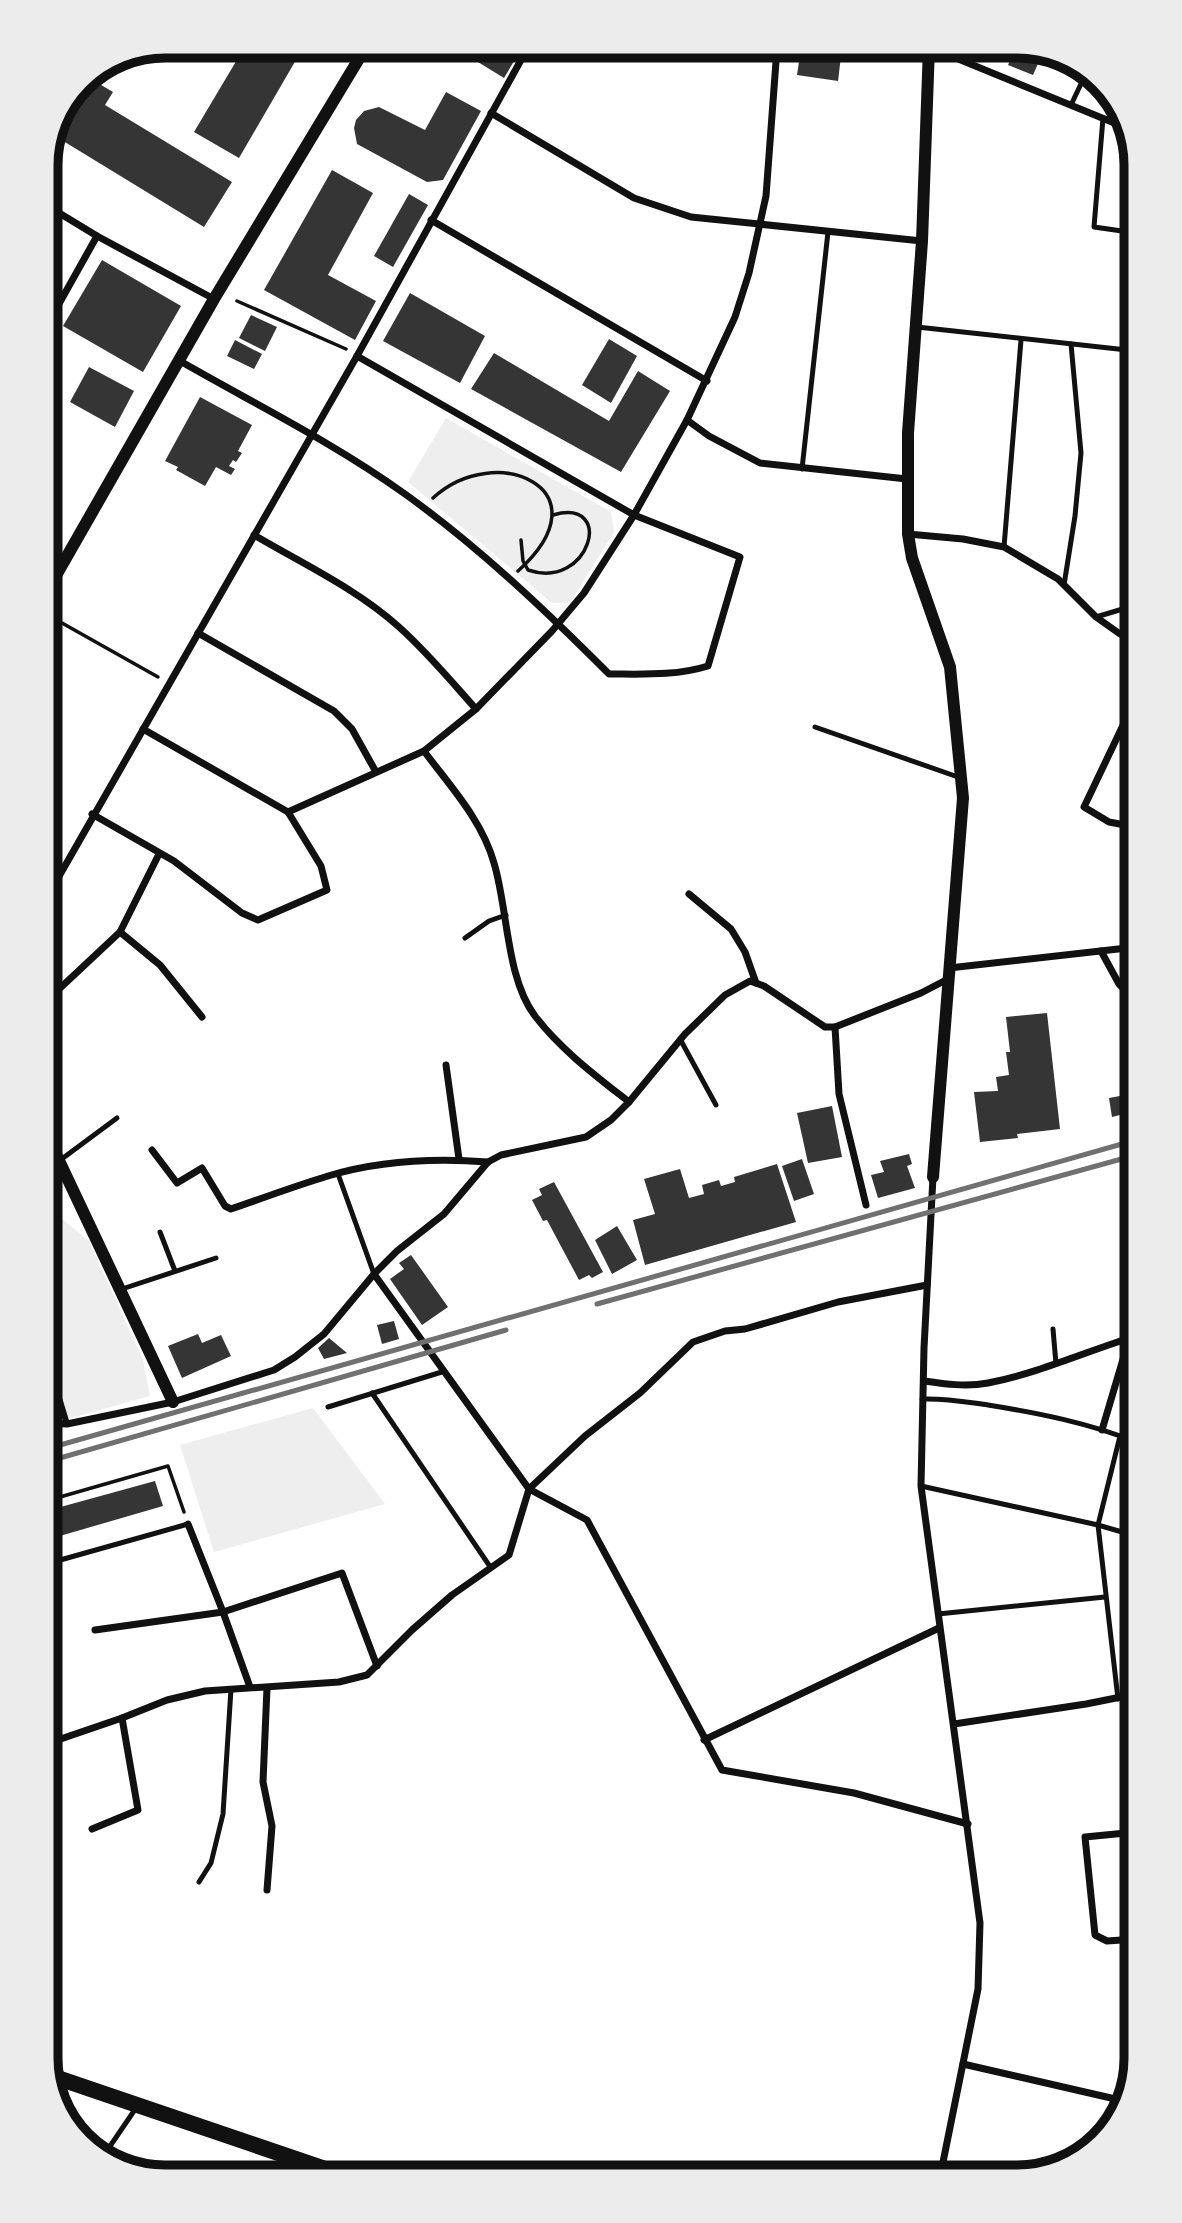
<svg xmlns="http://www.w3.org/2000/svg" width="1182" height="2223" font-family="'Asap Condensed',sans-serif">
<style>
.green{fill:#eee}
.building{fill:#353535}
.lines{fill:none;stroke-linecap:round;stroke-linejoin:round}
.path{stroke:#111;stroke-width:3.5}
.service{stroke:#111;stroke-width:5}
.pedestrian{stroke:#111;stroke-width:6}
.minor{stroke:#111;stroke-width:7}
.tertiary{stroke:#111;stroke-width:12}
.trunk{stroke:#111;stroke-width:16}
.rail{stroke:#707070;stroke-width:5}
.rim{fill:none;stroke:#111;stroke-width:9}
</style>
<rect width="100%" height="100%" fill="#fff"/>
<g class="green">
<polygon points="446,418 611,512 614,532 570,603 552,603 408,482"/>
<polygon points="62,1219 89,1241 143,1360 150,1396 46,1425 46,1222"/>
<polygon points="313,1408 385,1504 214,1552 180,1445"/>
</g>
<g class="building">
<polygon points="1016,46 1026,46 1043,52 1033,75 1008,65"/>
<polygon points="801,48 842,48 838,81 797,75"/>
<polygon points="460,51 520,51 504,78"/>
<polygon points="241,53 300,53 239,158 194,132"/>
<polygon points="86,76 113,92 105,105 232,182 204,227 55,136 81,80"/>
<polygon points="446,92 481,111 443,180 427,182 357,144 354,128 356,120 364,111 379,107 425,130"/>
<polygon points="332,170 373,193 328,275 376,301 355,340 264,290"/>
<polygon points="409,194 428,205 393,267 374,256"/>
<polygon points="102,260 181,306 143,372 63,326"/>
<polygon points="410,293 485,336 460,383 383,341"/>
<polygon points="251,315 277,327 265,351 239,338"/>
<polygon points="609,339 637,356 611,403 582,385"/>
<polygon points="235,340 262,354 254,369 227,356"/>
<polygon points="494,353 609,421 638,371 670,391 621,472 471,389"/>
<polygon points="89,367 134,391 115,427 70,402"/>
<polygon points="200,397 252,425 238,451 242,453 236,462 233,460 229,466 235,469 231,475 216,467 205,486 176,470 178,467 165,461"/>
<polygon points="1047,1013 1060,1129 1017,1134 1018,1138 980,1142 974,1092 998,1091 996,1077 1009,1075 1006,1052 1010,1052 1006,1017"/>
<polygon points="1136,1093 1136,1111 1112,1117 1109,1098"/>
<polygon points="832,1106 842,1157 808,1163 797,1113"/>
<polygon points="909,1154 912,1164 907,1166 915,1188 878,1198 871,1175 884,1172 880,1161"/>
<polygon points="802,1159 814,1194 794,1201 782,1166"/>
<polygon points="777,1164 796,1222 645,1265 633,1220 655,1214 644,1179 680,1169 689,1198 704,1194 702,1185 719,1180 721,1186 735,1182 734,1177"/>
<polygon points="554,1182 603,1272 592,1278 589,1275 579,1280 547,1220 543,1221 532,1200 542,1195 539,1189"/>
<polygon points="617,1226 637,1260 612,1274 595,1240"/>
<polygon points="411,1255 448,1307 422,1325 390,1279 404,1269 399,1263"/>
<polygon points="394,1321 399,1339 382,1344 377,1325"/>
<polygon points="198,1334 202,1343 221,1335 231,1356 182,1378 168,1346"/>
<polygon points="329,1338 347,1353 324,1359 318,1348"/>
<polygon points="155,1481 163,1506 46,1540 46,1511"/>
</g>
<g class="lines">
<g class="path">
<polyline points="237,301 346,349"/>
<path d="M 433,498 C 495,440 609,489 518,571"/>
<path d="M 521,540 L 523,561 L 528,570 C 590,591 616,497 553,515"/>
<polyline points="62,623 158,677"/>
<polyline points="46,1501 168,1466 184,1512"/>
</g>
<g class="service">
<polyline points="1071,105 1088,69"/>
<polyline points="1103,118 1094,227 1136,233"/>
<polyline points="917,327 1136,351"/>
<polyline points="802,469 828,232"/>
<polyline points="1004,547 1021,340"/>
<polyline points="1064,585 1075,516 1081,453 1071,344"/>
<polyline points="1096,617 1136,605"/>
<polyline points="815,727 958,777"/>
<polyline points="465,938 489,921 506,915"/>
<polyline points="680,1039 716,1105"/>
<polyline points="59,1161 117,1118"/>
<polyline points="338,1174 374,1274"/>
<polyline points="160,1232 175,1271"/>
<polyline points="122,1289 216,1258"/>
<polyline points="1053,1329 1056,1364"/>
<polyline points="372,1393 491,1568"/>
<path d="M 922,1399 C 945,1398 966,1402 988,1405 C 1038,1413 1089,1423 1136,1442"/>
<polyline points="328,1407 445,1371"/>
<polyline points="921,1486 1098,1525 1136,1536"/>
<polyline points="46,1564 188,1524"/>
<polyline points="938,1614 1105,1597"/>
<polyline points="1118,1699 1098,1525 1120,1436"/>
<polyline points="199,1882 211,1863 223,1814 231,1689"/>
<polyline points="102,2158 136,2108"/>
<polyline points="276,2177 283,2157"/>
</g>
<polyline class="pedestrian" points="46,1355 67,1424"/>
<g class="minor">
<polyline points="929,47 1129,129"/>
<polyline points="491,113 634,198 691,217 922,241"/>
<polyline points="46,205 97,236 214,299"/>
<polyline points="431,220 707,381"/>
<polyline points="46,327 97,236"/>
<path d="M 180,361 C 255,404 334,443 405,494 C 479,547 545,610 609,674 C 642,674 676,676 708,666 L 740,557 L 634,515 L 357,356"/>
<polyline points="687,420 709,436 760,463 907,479"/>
<polyline points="908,534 963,539 1004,547 1058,579 1096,617 1120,634 1136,638"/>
<path d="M 254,535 C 303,564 357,589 399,627 C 427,652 451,681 476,709"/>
<polyline points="198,633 334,711 352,729 376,772"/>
<path d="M 424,751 C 450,786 482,820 494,863 C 508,909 506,978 535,1016 C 560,1049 596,1076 629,1102"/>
<polyline points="288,812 424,751 476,709 552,631 584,593 634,515 687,420 735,317 749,273 766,196 777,48"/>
<polyline points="92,814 174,861 242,913 258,920 327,890 321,866 288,812 143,729"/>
<polyline points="1136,827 1109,822 1084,807 1136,698"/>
<polyline points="689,894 731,929 745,952 756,983"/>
<polyline points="46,899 357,356 526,51"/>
<polyline points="120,932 160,965 202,1017"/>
<polyline points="1101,951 1119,984 1136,1002"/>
<polyline points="949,968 1136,947"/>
<polyline points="835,1027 839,1094 866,1205"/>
<polyline points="46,1036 57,991 120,932 159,854"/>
<polyline points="446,1065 459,1159"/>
<path d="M 152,1150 L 177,1183 L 202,1168 L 225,1206 L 231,1209 C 263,1198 295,1186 328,1176 C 378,1161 436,1158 488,1162"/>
<polyline points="933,1177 924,1348 921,1486 980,1923 978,1989 940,2177"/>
<polyline points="374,1274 529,1489 587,1520 722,1770 854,1793 968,1824"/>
<path d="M 924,1381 C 945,1384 966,1387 988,1383 C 1039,1373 1087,1351 1136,1336"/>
<polyline points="46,1423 67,1424 173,1402 274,1370 295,1357 324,1334 374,1274 397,1251 444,1214 488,1162 501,1155 586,1137 611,1120 629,1102 685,1034 725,995 750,981 764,986 825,1027 835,1027 921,993 948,979"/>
<polyline points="1102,1430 1129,1339"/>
<polyline points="188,1524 223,1612 250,1687"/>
<polyline points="95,1630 223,1612 342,1573 377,1666"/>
<polyline points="954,1724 1086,1704 1136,1694"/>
<polyline points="704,1740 939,1628"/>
<polyline points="46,1744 122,1718 167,1700 205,1691 339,1682 367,1675 412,1630 452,1595 509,1555 529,1489 585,1436 640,1393 693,1342 725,1331 745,1329 838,1302 927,1285"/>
<polyline points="92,1829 138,1810 122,1718"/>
<polyline points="267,1890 272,1826 263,1782 267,1688"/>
<polyline points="1136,1939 1107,1941 1095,1935 1085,1837 1136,1832"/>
<polyline points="963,2064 1124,2101"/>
</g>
<g class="tertiary">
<polyline points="929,47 922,241 908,433 908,534 912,558 950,667 963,798 933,1177"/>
<polyline points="46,593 214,299 363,52"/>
<polyline points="46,1133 173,1402"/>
</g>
<polyline class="trunk" points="49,2075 349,2177"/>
<g class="rail">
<polyline points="597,1304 1136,1155"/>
<polyline points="46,1449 1136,1140"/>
<polyline points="46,1462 506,1330"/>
</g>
</g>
<path d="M0 0H1182V2223H0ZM165 58H1017A107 107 0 0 1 1124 165V2058A107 107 0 0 1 1017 2165H165A107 107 0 0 1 58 2058V165A107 107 0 0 1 165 58Z" fill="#ececec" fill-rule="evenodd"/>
<path class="rim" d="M165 58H1017A107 107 0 0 1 1124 165V2058A107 107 0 0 1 1017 2165H165A107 107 0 0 1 58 2058V165A107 107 0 0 1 165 58Z"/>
</svg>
